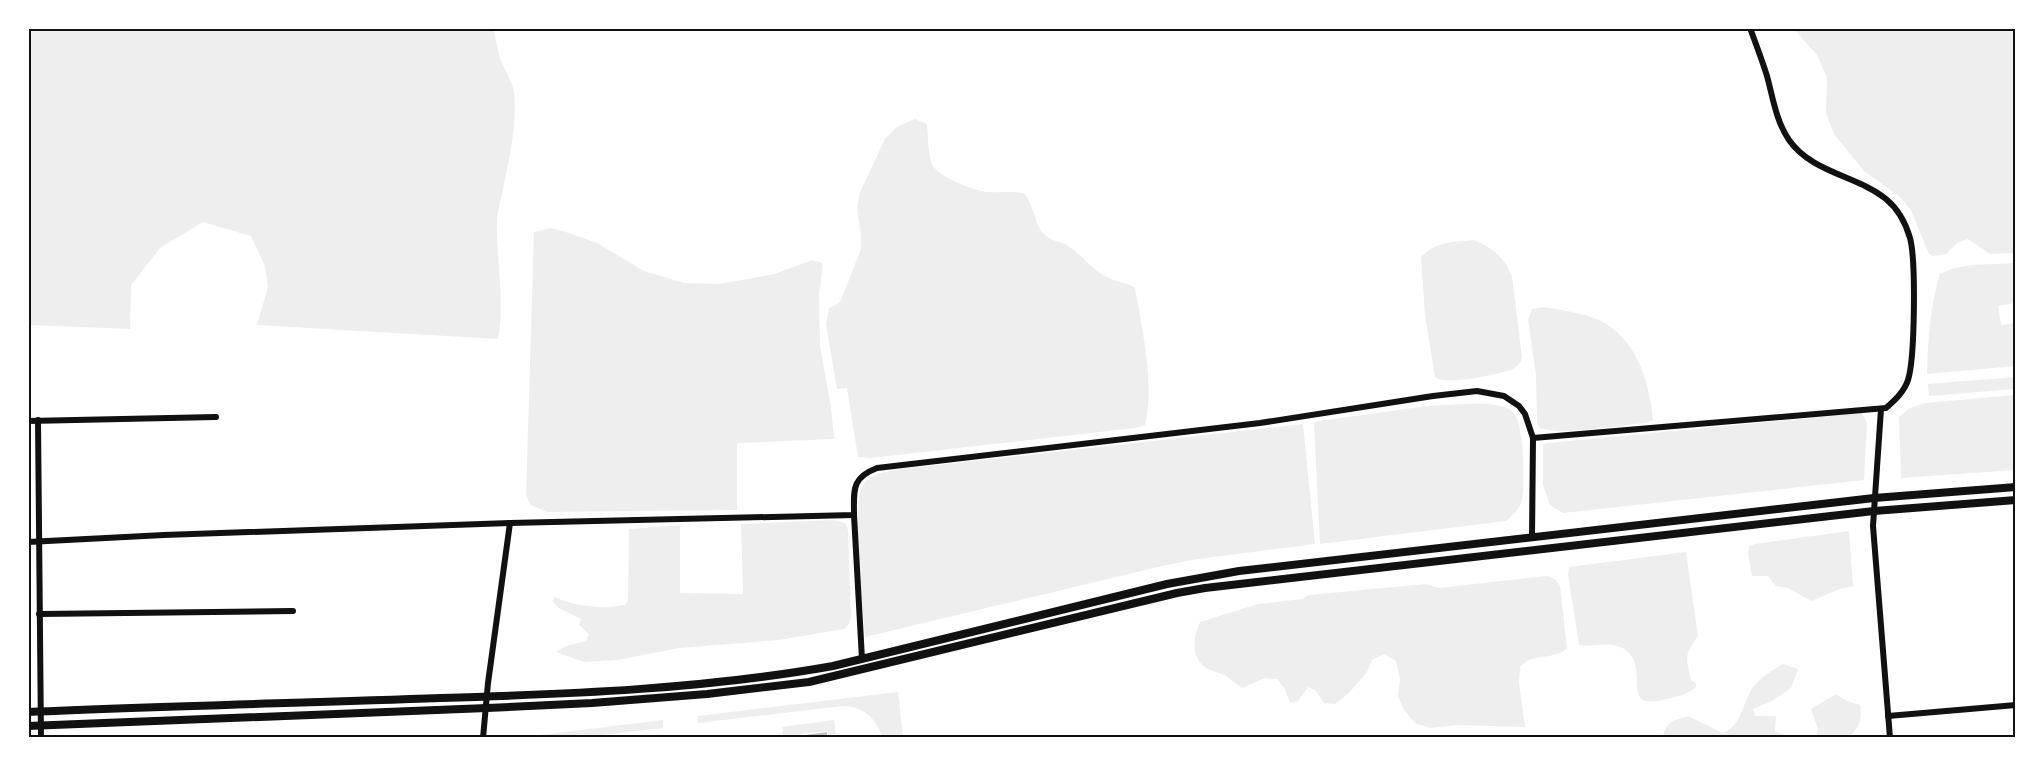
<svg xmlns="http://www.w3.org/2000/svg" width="2044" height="766" font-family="'PT Sans',sans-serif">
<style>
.green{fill:#eee}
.building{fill:#c4c4c4}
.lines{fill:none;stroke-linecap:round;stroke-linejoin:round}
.minor{stroke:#111;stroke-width:6}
.secondary{stroke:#111;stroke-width:8}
.neatline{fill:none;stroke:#111;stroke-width:2}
</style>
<rect width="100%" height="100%" fill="#fff"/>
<g class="green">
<path d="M 29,28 L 493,29 C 496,38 497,46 499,55 C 503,69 512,79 514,93 C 517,123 510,155 504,184 C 502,197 498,207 497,220 C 496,260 505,300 498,339 L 257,325 L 268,287 L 265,266 L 251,236 L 203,222 L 160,248 L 131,285 L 130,329 L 29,325 Z"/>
<polygon points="1794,29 2015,29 2015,253 1990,254 1968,239 1957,243 1946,254 1932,256 1928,252 1911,210 1899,196 1864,171 1834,134 1826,113 1827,77 1817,55"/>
<path d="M 915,119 L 927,124 C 928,136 928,150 931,162 C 935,176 972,190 987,192 C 999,193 1012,191 1024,193 C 1034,205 1035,226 1044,234 C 1050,240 1057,241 1065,244 C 1081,253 1092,271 1109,278 C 1118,283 1126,282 1135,288 C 1142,327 1155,387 1145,425 L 1135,428 L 871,458 L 858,457 L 847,388 L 837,389 L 826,325 L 829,308 L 836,305 L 841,300 L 861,249 L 861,235 L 857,208 L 860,192 L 885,139 L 897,127 Z"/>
<polygon points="551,228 569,233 597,243 644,271 684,283 719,284 775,274 812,260 823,263 819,295 820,346 831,407 834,439 737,443 737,510 547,512 531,505 526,496 534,232"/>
<path d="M 1474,240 C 1493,248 1505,258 1512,277 L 1522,358 C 1520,363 1518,366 1513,369 C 1501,374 1444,386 1435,377 L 1425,315 L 1421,257 C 1437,241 1453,242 1474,240 Z"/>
<path d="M 2015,263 L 2015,303 L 1998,306 L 2001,325 L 2015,323 L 2015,366 L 1927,374 C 1928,340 1930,306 1940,274 C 1962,262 1991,265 2015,263 Z"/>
<path d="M 1544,307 C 1564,311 1589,313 1606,324 C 1638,343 1650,385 1653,420 L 1645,423 C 1619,425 1563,436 1540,428 L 1537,423 L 1536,375 L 1528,320 L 1532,309 Z"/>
<polygon points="2015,377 2015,389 1929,396 1928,384"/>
<polygon points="2015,395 2015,470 1901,478 1899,417 1910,408 1926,403"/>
<path d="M 1463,404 C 1477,404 1502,402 1513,412 C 1524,422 1525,483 1522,499 C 1520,509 1514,514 1506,521 L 1320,544 L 1314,423 L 1319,421 L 1427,406 Z"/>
<polygon points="1862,413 1867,423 1864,480 1563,513 1550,505 1543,485 1543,445 1548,443"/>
<path d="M 1303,424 L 1315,544 L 1198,559 L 1162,566 L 865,637 C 863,607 851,510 862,488 C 867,475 881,473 893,470 Z"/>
<path d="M 833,520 L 845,523 L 848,530 L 851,617 L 849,624 L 844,629 L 779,640 L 679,648 L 617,660 L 584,662 L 556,652 L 566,646 L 586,641 L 589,634 L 579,625 L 581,619 L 559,608 L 552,601 L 555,597 C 576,607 602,609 625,605 L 628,600 L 629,529 L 680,525 L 680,593 L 743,594 L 741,524 Z"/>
<path d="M 1849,531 L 1853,586 C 1838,588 1825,596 1811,601 L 1788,588 L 1776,586 L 1768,576 L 1752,576 L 1748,555 L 1749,547 L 1755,544 Z"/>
<path d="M 1686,552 L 1698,636 C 1684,655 1686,657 1691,680 L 1696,683 L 1696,687 C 1688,694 1677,697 1666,699 C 1620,712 1648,673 1629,653 C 1614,638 1596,648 1579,645 L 1568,574 L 1569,567 Z"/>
<path d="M 1547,576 L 1556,580 L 1560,586 L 1567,648 C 1554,661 1533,652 1520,667 L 1519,683 L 1525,727 L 1458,725 L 1431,728 L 1415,723 L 1404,710 L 1398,696 L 1400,679 L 1396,661 L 1384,654 L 1372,660 L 1367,672 L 1348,694 L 1335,704 L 1324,703 L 1315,690 L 1308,687 L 1298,701 L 1290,703 L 1285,689 L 1277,679 L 1265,678 L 1242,688 C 1236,684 1232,680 1226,676 C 1221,673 1214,672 1208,669 C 1190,659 1193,638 1200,622 L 1258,604 L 1302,599 L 1309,595 L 1426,584 L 1439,588 Z"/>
<path d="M 1783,664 L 1798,669 L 1791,688 L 1772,701 L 1753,709 L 1755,716 L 1776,716 L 1775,731 L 1790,737 L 1663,737 C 1666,721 1673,721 1688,716 L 1723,733 C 1744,724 1742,699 1756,684 C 1764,675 1773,670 1783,664 Z"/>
<path d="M 898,692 L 903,737 L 882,737 C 876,718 864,707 843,706 L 698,723 L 698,716 Z"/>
<path d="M 1836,694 L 1847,701 L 1860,705 C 1862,720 1860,727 1849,737 L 1816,737 L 1818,729 L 1811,709 Z"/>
<polygon points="663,720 663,728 586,737 523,737"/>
<polygon points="834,720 836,734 828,735 827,731 801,734 801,737 795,737 795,735 783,736 782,727"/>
</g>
<polygon class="building" points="827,732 827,738 798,738 798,736"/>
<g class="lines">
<g class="minor">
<polyline points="1881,409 1873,526 1890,738"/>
<polyline points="38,420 41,738"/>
<polyline points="28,421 216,417"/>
<polyline points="854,515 862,659"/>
<polyline points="1532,538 1533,438"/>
<path d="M 28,542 L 164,535 L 510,523 L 854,515 C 854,490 851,478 877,468 L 1260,423 L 1433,396 L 1477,391 L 1504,396 L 1519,406 L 1525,414 L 1533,438 L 1886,408 C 1895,400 1904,392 1908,380 C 1915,358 1916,260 1910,238 C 1906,224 1898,209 1886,199 C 1858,176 1812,173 1789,140 C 1776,121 1773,98 1767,76 C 1762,60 1756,44 1750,28"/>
<polyline points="39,614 293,611"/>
<polyline points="1888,716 2016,705"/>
<polyline points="483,738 488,683 510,523"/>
</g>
<g class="secondary">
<path d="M 28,712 C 166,706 303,703 441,698 C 572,694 704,689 833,666 L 1167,584 L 1239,571 L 1874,498 L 2016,487"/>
<polyline points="28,726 487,708 592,703 707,694 809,682 1177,593 1205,588 1874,511 2016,500"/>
</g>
</g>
<rect width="2044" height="766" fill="none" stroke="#ffffff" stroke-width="60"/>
<rect x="30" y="30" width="1984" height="706" class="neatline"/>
</svg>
